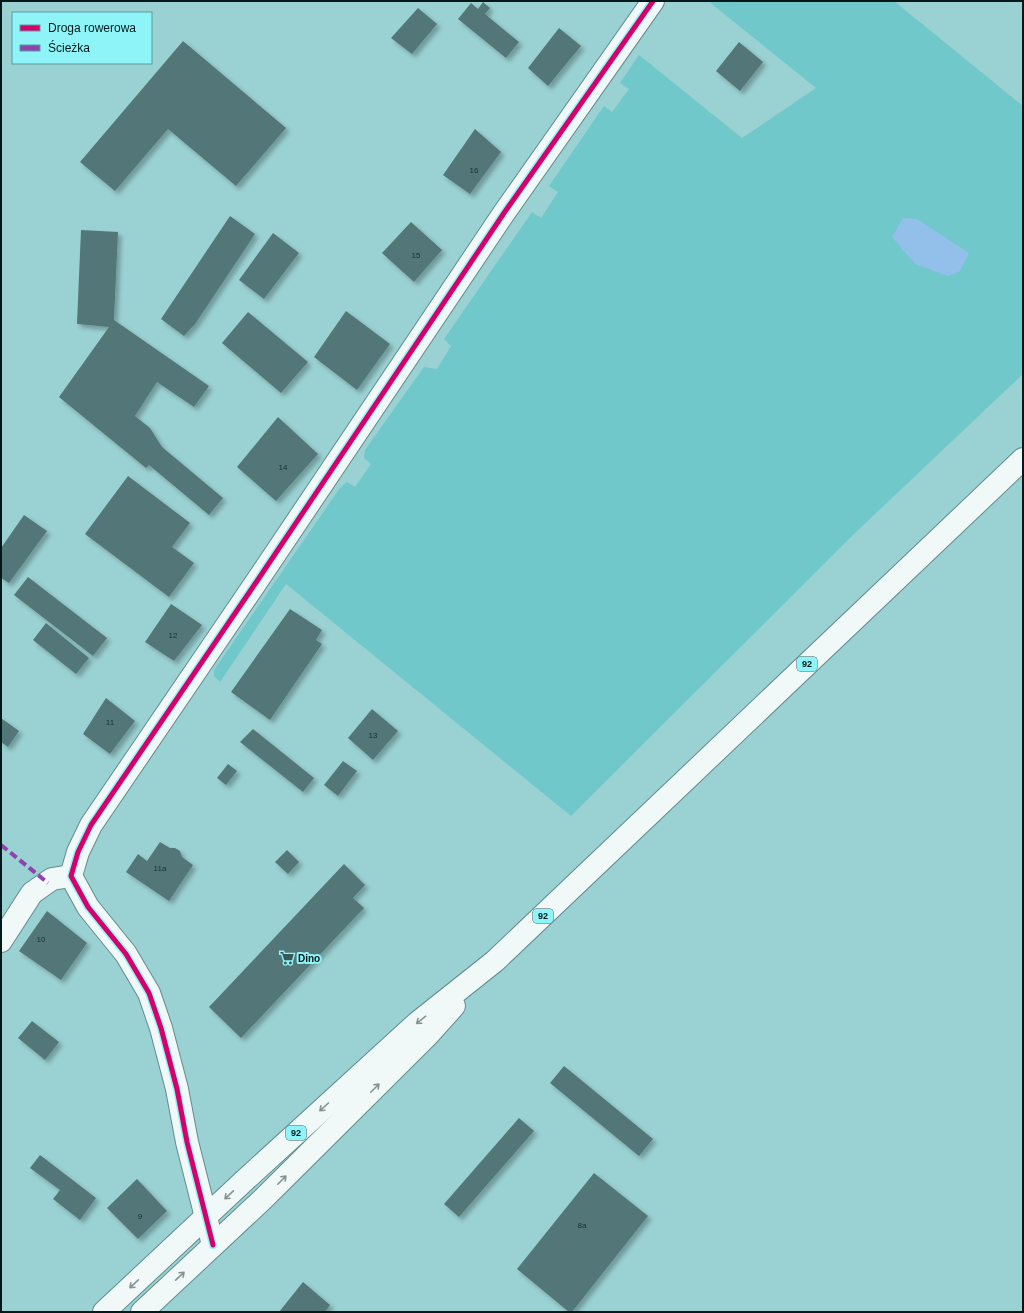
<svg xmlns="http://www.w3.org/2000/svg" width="1024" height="1313" font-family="Arial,sans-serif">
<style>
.green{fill:#70c8cb}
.water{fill:#92c0eb}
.building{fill:#527778;filter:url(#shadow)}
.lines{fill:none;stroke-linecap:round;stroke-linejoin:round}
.minor-casing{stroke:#638c8d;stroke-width:24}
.major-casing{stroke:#638c8d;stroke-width:24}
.minor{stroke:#f0f8f8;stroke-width:22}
.major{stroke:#f0f8f8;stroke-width:22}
.quiet{stroke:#8e44ad;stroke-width:4;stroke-dasharray:8 4;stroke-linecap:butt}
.cycleway-casing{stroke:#8ff4f7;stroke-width:8}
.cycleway{stroke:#d6006c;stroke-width:5}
.oneway{stroke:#859394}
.labels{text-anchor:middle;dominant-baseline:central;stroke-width:4;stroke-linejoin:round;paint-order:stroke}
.number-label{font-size:8px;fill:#173031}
.shield{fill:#8ff4f7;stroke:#2d5a5c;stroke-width:1}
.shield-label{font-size:9px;font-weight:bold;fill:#031819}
.poi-label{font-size:10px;font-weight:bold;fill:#031819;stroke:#8ff4f7;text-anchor:start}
</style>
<defs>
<filter id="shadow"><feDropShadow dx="3.5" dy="3.5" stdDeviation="2" flood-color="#0004"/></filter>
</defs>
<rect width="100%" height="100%" fill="#9ad1d2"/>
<polygon class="green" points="708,1 894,1 1023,106 1023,374 856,532 571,816 286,584 220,682 214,676 214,670 340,488 347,482 355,487 371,464 364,458 365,450 424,367 437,369 451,346 444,339 532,212 541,218 558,192 549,186 604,106 612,112 629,89 620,83 639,55 742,138 816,88"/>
<polygon class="water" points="903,218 917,219 969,253 960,271 948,276 915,264 892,237"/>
<g class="building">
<polygon points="483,2 490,8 485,14 519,42 506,58 458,19 471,3 478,9"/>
<polygon points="418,8 437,24 412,54 391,38"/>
<polygon points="559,28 581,46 548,86 528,68"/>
<polygon points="183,41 286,128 236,186 168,129 115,191 80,162"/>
<polygon points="739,42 763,62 740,91 716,71"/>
<polygon points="475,129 501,152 470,194 443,175"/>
<polygon points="230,216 255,234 195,324 184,336 161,319"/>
<polygon points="411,222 442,250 414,282 382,253"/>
<polygon points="81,230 118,232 114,320 209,386 194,407 157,382 135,416 150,428 162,447 223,498 209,515 149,465 146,468 59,397 109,327 77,324"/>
<polygon points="273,233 299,253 264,299 239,280"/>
<polygon points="346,311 390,344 357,390 314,357"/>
<polygon points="248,312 308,362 281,393 222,343"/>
<polygon points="278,417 318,454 276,501 237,467"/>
<polygon points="128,476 190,523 172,547 194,563 169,597 85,534"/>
<polygon points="24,515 47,531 9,583 1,578 1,548"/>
<polygon points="28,577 107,638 93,656 14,595"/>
<polygon points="171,604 202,625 174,661 145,642"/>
<polygon points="290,609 322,630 316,640 322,644 270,720 231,692"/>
<polygon points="46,623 89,658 76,674 33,640"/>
<polygon points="106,698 135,721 110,754 83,734"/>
<polygon points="372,709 398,731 373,760 348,738"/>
<polygon points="1,718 19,731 8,747 1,742"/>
<polygon points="253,729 314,778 303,792 240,742"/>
<polygon points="343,761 357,771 338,796 324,785"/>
<polygon points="228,764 237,771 226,785 217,778"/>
<polygon points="160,842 170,848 175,848 180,851 182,857 193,865 169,901 126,872 138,854 147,861"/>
<polygon points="287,850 299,862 288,874 275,862"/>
<polygon points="344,864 365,885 353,898 364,908 241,1038 209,1007"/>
<polygon points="47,911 87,943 61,980 19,951"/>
<polygon points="32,1021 59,1042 45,1060 18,1038"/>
<polygon points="564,1066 653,1139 639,1156 550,1083"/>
<polygon points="519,1118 534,1131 459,1217 444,1204"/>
<polygon points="40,1155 96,1198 80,1220 53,1199 60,1190 30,1168"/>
<polygon points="594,1173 648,1216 572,1312 569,1312 517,1269"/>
<polygon points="137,1179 167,1211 138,1239 107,1208"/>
<polygon points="303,1282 330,1305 325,1312 279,1312"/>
</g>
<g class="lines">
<defs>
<g id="minor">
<polyline points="1,941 32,893 52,879 71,876"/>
<polyline points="213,1245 187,1142 177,1089 161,1028 149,993 126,954 88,907 71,876 78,852 91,825 257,581 504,213 653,1"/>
</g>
<g id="major">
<polyline points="104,1312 245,1180 417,1023 495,961 1023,459"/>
<polyline points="142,1312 263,1199 428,1035 454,1006"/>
</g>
</defs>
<use href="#minor" class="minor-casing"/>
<use href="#major" class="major-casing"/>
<use href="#minor" class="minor"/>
<use href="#major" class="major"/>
<polyline class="quiet" points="1,845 48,883"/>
<defs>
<polyline id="cycleway" points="213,1245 187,1142 177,1089 161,1028 149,993 126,954 88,907 71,876 78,852 91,825 257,581 504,213 653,1"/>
</defs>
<use href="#cycleway" class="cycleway-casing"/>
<use href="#cycleway" class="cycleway"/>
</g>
<defs><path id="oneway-shaft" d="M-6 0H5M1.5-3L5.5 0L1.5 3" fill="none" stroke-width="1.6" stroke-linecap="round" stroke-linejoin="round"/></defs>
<g class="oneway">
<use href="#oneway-shaft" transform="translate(421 1020) rotate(141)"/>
<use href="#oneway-shaft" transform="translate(375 1088) rotate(-45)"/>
<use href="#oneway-shaft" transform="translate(324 1107) rotate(138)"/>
<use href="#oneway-shaft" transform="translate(282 1180) rotate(-45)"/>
<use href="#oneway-shaft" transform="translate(229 1195) rotate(137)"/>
<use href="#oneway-shaft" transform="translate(180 1276) rotate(-43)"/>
<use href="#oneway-shaft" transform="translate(134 1284) rotate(137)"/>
</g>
<defs>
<symbol id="supermarket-bare" viewBox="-9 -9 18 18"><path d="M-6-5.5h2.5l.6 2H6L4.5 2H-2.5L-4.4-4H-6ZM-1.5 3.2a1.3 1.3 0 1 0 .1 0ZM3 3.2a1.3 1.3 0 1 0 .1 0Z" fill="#38595a" stroke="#8ff4f7" stroke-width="2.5" paint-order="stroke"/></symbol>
</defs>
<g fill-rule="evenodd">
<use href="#supermarket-bare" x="277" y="948" width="20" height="20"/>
</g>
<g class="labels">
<g class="number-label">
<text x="474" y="170">16</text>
<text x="416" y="255">15</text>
<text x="283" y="467">14</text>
<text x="173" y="635">12</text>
<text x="110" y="722">11</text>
<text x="373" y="735">13</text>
<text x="160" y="868">11a</text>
<text x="41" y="939">10</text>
<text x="140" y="1216">9</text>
<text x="582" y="1225">8a</text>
</g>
<g class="shield">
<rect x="797" y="657" width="20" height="14" rx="3"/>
<rect x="533" y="909" width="20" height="14" rx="3"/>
<rect x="286" y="1126" width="20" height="14" rx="3"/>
</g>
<g class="shield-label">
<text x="807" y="664">92</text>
<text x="543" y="916">92</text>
<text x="296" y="1133">92</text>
</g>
<g class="poi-label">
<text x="298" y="958">Dino</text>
</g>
</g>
<rect width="1024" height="1313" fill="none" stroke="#031819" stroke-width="4"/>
<rect x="12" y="12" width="140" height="52" fill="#8ff4f7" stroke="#579c9e"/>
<rect x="20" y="25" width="20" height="6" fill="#d6006c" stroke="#579c9e"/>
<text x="48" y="32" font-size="12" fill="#031819">Droga rowerowa</text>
<rect x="20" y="45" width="20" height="6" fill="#8e44ad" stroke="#579c9e"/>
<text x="48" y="52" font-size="12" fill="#031819">Ścieżka</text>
</svg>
